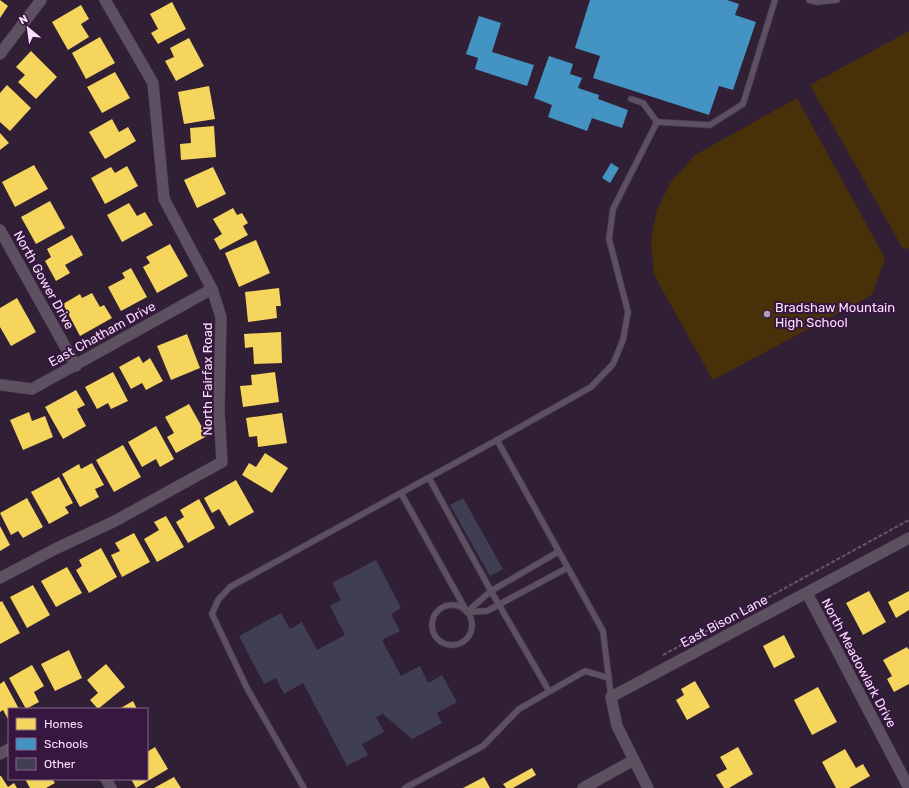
<svg xmlns="http://www.w3.org/2000/svg" width="909" height="788" font-family="Rubik,sans-serif">
<style>
.green{fill:#483109}
.homes{fill:#f6d55c}
.schools{fill:#4393c3}
.building{fill:#403e53}
.lines{fill:none;stroke-linecap:round;stroke-linejoin:round}
.service-casing{stroke:#483a4d;stroke-width:7}
.minor-casing{stroke:#483a4d;stroke-width:12}
.path{stroke:#655869;stroke-width:2;stroke-dasharray:4 2;stroke-linecap:butt}
.service{stroke:#5d5060;stroke-width:5.5}
.minor{stroke:#5d5060;stroke-width:11}
.poi-dot{fill:#b29eb7;stroke:#37163f;stroke-width:1.5}
.labels{text-anchor:middle;dominant-baseline:central;stroke-width:4;stroke-linejoin:round;paint-order:stroke}
.street-label{font-size:13px;fill:#f7e2fc;stroke:#37163f}
.poi-label{font-size:13px;fill:#f7e2fc;stroke:#37163f;text-anchor:start}
</style>
<rect width="100%" height="100%" fill="#311f36"/>
<g class="green">
<polygon points="909,31 909,249 902,247 810,85"/>
<polygon points="797,98 885,258 872,295 713,380 654,275 651,240 657,210 670,183 695,155"/>
</g>
<g class="homes">
<polygon points="0,0 8,6 0,18"/>
<polygon points="172,2 186,29 158,44 151,33 158,29 150,14"/>
<polygon points="81,5 89,19 81,24 89,37 68,50 52,22"/>
<polygon points="100,37 115,63 86,79 72,53"/>
<polygon points="189,38 204,66 176,81 165,61 174,57 170,48"/>
<polygon points="31,51 57,77 36,99 18,82 25,75 16,67"/>
<polygon points="115,72 130,98 102,113 87,87"/>
<polygon points="7,85 31,108 10,131 0,122 0,93"/>
<polygon points="209,86 215,119 184,124 178,92"/>
<polygon points="112,119 119,132 128,127 136,141 105,159 89,132"/>
<polygon points="214,126 216,157 181,160 180,144 191,143 190,128"/>
<polygon points="0,133 9,143 0,150"/>
<polygon points="34,165 48,189 15,207 2,182"/>
<polygon points="127,166 138,186 105,204 91,178 111,167 115,173"/>
<polygon points="213,167 226,194 197,208 184,180"/>
<polygon points="50,201 65,228 36,244 21,217"/>
<polygon points="129,203 137,216 145,212 153,225 122,242 107,215"/>
<polygon points="233,208 237,215 242,213 248,223 243,226 248,235 220,250 214,239 222,234 213,219"/>
<polygon points="72,235 83,255 65,265 70,273 56,281 45,261 51,257 47,249"/>
<polygon points="256,240 270,273 239,287 225,253"/>
<polygon points="170,244 188,276 157,293 143,267 150,263 146,257"/>
<polygon points="131,268 147,297 121,311 108,287 125,278 122,273"/>
<polygon points="279,288 281,306 276,306 277,318 248,322 245,292"/>
<polygon points="92,293 100,307 104,305 112,318 80,336 63,304 80,294 82,298"/>
<polygon points="17,298 36,332 11,346 0,327 0,308"/>
<polygon points="281,332 282,363 254,364 253,347 245,348 244,334"/>
<polygon points="187,334 200,368 171,380 157,346"/>
<polygon points="139,356 143,363 150,358 163,381 146,390 142,383 131,389 119,367"/>
<polygon points="113,372 128,401 111,409 108,403 97,409 85,387"/>
<polygon points="275,372 279,402 243,407 240,386 252,385 251,375"/>
<polygon points="76,390 85,405 77,409 86,426 63,439 45,407"/>
<polygon points="189,404 207,436 176,453 167,437 174,433 165,417"/>
<polygon points="29,412 32,421 45,416 53,437 23,450 10,420"/>
<polygon points="282,413 287,443 258,447 257,436 249,437 246,418"/>
<polygon points="156,426 174,459 160,467 156,459 142,467 128,442"/>
<polygon points="123,445 141,477 114,492 96,460"/>
<polygon points="265,453 288,468 272,493 242,475 249,463 256,467"/>
<polygon points="92,463 104,485 95,489 99,497 80,507 62,474 79,464 81,469"/>
<polygon points="59,477 73,503 65,507 69,513 49,524 31,492"/>
<polygon points="236,480 254,512 229,526 219,509 212,513 204,498"/>
<polygon points="27,498 43,527 23,538 18,531 11,535 0,513"/>
<polygon points="199,499 215,528 188,543 176,522 184,517 180,510"/>
<polygon points="166,516 184,547 157,562 144,539 159,530 154,522"/>
<polygon points="0,526 10,545 0,551"/>
<polygon points="134,533 150,562 122,577 111,555 120,551 115,543"/>
<polygon points="101,548 117,577 89,593 76,570 82,566 79,560"/>
<polygon points="67,567 82,593 56,607 41,581"/>
<polygon points="33,585 50,615 27,628 10,597"/>
<polygon points="869,591 886,622 863,635 846,603"/>
<polygon points="909,591 909,610 896,618 888,602"/>
<polygon points="2,601 20,633 0,644 0,602"/>
<polygon points="784,635 795,657 774,668 763,646"/>
<polygon points="907,647 909,650 909,684 894,692 887,679 892,676 883,660"/>
<polygon points="69,650 82,678 55,691 41,664"/>
<polygon points="106,664 125,687 98,709 90,700 98,693 87,680"/>
<polygon points="32,665 44,686 34,692 39,702 26,709 9,678"/>
<polygon points="4,681 19,709 9,709 9,721 3,710 0,712 0,684"/>
<polygon points="695,681 710,707 687,720 676,700 684,695 681,689"/>
<polygon points="818,687 837,722 812,735 794,700"/>
<polygon points="133,701 137,709 119,709"/>
<polygon points="155,747 168,769 136,788 131,779 147,779 147,752"/>
<polygon points="738,747 753,774 729,788 724,788 716,775 727,769 720,757"/>
<polygon points="845,749 856,768 863,764 870,776 849,788 836,788 822,762"/>
<polygon points="532,768 536,775 513,788 506,788 503,784"/>
<polygon points="0,776 1,776 8,787 14,783 17,788 0,788"/>
<polygon points="174,777 181,788 154,788"/>
<polygon points="484,777 490,788 463,788"/>
<polygon points="25,779 52,779 55,783 46,788 30,788"/>
</g>
<g class="schools">
<polygon points="590,0 727,0 739,4 735,15 756,22 733,90 719,86 709,115 593,78 600,56 575,48"/>
<polygon points="479,16 501,23 492,52 534,65 527,86 475,69 478,58 466,54"/>
<polygon points="549,56 573,64 570,74 582,78 578,88 599,95 598,99 628,110 622,128 592,118 587,131 548,117 552,105 534,98"/>
<polygon points="611,163 619,168 610,183 602,178"/>
</g>
<g class="building">
<polygon points="463,498 503,569 490,576 450,505"/>
<polygon points="376,560 401,608 391,614 400,631 382,640 401,676 420,666 428,683 442,675 457,702 437,713 442,723 412,739 383,714 376,717 384,732 362,744 368,755 347,766 303,683 284,694 276,678 264,684 239,636 281,613 290,629 302,622 317,650 345,635 330,606 341,600 332,583"/>
</g>
<g class="lines">
<defs>
<g id="service">
<polyline points="809,0 817,2 837,0"/>
<polyline points="631,99 643,103 657,122"/>
<polyline points="429,478 491,591 558,552"/>
<polyline points="401,493 467,612 487,611 567,568"/>
<circle cx="452" cy="625" r="20"/>
<polyline points="467,612 491,591 549,691"/>
<polyline points="611,697 603,631 497,440 591,387 613,364 623,340 628,312 609,239 613,209 657,122 710,125 743,104 775,0"/>
<polyline points="304,788 247,688 212,614 218,600 230,587 497,440"/>
<polyline points="405,788 483,746 519,709 585,671 609,678"/>
</g>
<g id="minor">
<polyline points="0,54 41,0"/>
<polyline points="0,230 76,366"/>
<polyline points="2,385 32,389 212,289"/>
<polyline points="0,578 55,549 115,521 222,462 219,411 221,317 212,289 164,199 153,83 105,0"/>
<polyline points="807,593 909,788"/>
<polyline points="0,754 9,749"/>
<polyline points="106,779 111,788"/>
<polyline points="583,788 634,760"/>
<polyline points="648,788 617,726 611,697 909,538"/>
</g>
</defs>
<use href="#service" class="service-casing"/>
<use href="#minor" class="minor-casing"/>
<polyline class="path" points="663,655 909,520"/>
<use href="#service" class="service"/>
<use href="#minor" class="minor"/>
</g>
<circle class="poi-dot" cx="767" cy="314" r="4"/>
<g class="labels">
<g class="street-label">
<text transform="translate(44 280) rotate(61)">North Gower Drive</text>
<text transform="translate(102 334) rotate(-29)">East Chatham Drive</text>
<text transform="translate(207 379) rotate(-90)">North Fairfax Road</text>
<text transform="translate(724 621) rotate(-28)">East Bison Lane</text>
<text transform="translate(859 663) rotate(62)">North Meadowlark Drive</text>
</g>
<g class="poi-label">
<text x="775" y="307">Bradshaw Mountain<tspan x="775" dy="15">High School</tspan></text>
</g>
</g>
<rect x="8" y="708" width="140" height="72" fill="#37163f" stroke="#84688b"/>
<rect x="16" y="718" width="20" height="12" fill="#f6d55c" stroke="#84688b"/>
<text x="44" y="728" font-size="12" fill="#f7e2fc">Homes</text>
<rect x="16" y="738" width="20" height="12" fill="#4393c3" stroke="#84688b"/>
<text x="44" y="748" font-size="12" fill="#f7e2fc">Schools</text>
<rect x="16" y="758" width="20" height="12" fill="#403e53" stroke="#84688b"/>
<text x="44" y="768" font-size="12" fill="#f7e2fc">Other</text>
<g transform="translate(28 28) rotate(331)" stroke="#37163f" stroke-width="3" paint-order="stroke">
<path d="M0-3L7 15L0 10L-7 15Z" fill="#f7e2fc"/>
<text y="-6" font-size="11" font-weight="bold" text-anchor="middle" fill="#f7e2fc">N</text>
</g>
</svg>
